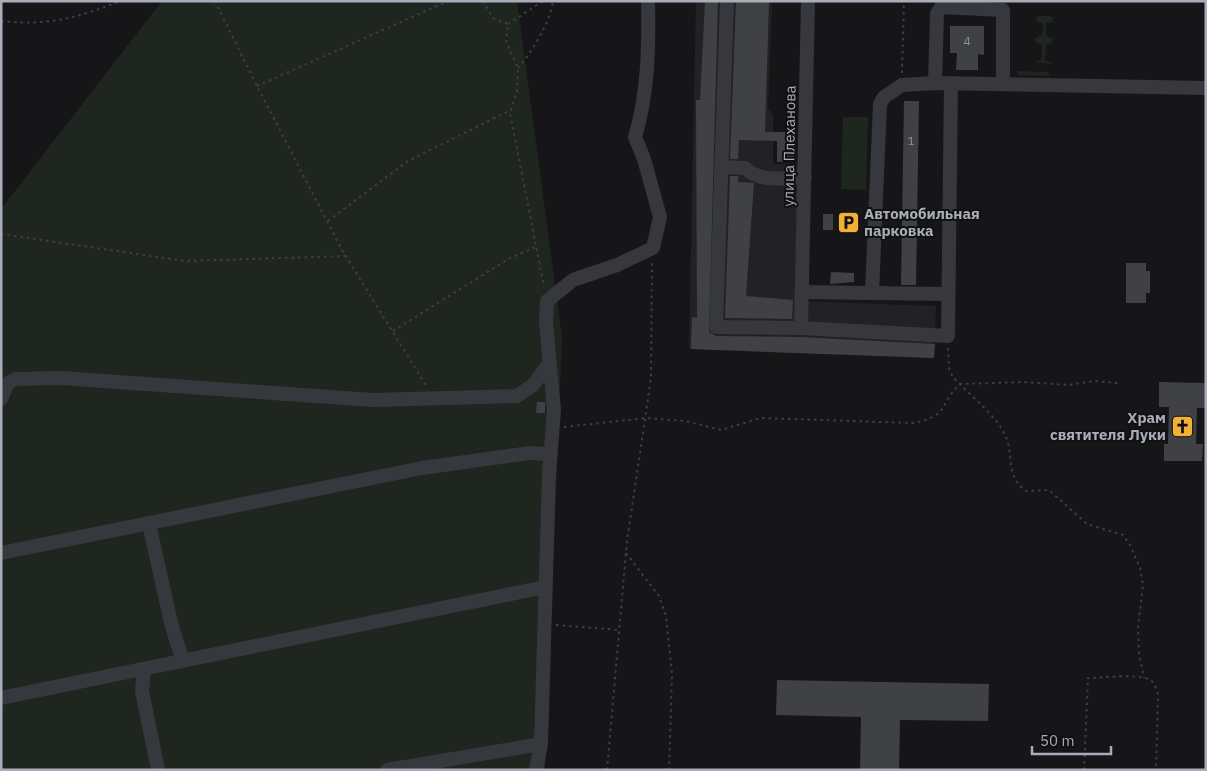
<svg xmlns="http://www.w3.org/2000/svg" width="1207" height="771" font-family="'IBM Plex Sans',sans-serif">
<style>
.built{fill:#222225}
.green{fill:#1e261f}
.building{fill:#404145}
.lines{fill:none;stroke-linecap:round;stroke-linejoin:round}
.path{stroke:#3d3f44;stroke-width:2;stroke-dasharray:2.5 4;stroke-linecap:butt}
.minor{stroke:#37383d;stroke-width:14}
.labels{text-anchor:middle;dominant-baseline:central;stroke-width:4;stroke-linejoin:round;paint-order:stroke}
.number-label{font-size:12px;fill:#8e929b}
.street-label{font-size:15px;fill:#a8adb8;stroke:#111113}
.poi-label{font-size:15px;font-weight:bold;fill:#a8adb8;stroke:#111113;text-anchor:start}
</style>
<rect width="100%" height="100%" fill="#161618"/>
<polygon class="built" points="696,1 772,1 768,109 773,115 773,164 800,165 797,301 936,306 934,358 689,349"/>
<g class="green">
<polygon points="162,1 517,1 562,337 545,770 1,770 1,209"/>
<polygon points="1037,16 1050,16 1054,18 1051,23 1046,23 1046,36 1054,39 1051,44 1046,45 1045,61 1052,62 1050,64 1035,62 1042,59 1042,44 1036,43 1034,39 1042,35 1043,23 1036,21"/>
<polygon points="1017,71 1048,72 1050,76 1017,75"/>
<polygon points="843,117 868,117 866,190 841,189"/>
</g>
<g class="building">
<polygon points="705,1 718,1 709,332 716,336 799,337 935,344 934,358 691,349 692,317 697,318 696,100 700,100"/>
<polygon points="736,1 769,1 765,132 794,132 794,162 777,162 777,141 739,140 738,159 730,159"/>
<polygon points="950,26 984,26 984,55 978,54 978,70 956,70 957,53 950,53"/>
<polygon points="904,101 919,101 916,285 901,285"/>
<polygon points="730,176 738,176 738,182 754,183 746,296 793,300 792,319 725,318"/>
<rect x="823" y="214" width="10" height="16"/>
<polygon points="1126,263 1146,263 1146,271 1150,271 1150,293 1146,293 1146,303 1126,303"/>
<polygon points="831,272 854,273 854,282 830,284"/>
<polygon points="1159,382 1206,383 1205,408 1197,408 1196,444 1203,444 1202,461 1164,461 1164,444 1168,444 1169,407 1159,407"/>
<polygon points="537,402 545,402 545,413 536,413"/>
<polygon points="777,680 989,684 988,721 900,720 899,770 860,770 861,717 776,715"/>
</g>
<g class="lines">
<g class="path">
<polyline points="215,1 257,86 342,250 427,387"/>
<polyline points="483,1 493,18 508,24 506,41 518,68 517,91 510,113 544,287"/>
<path d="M 1,21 C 51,26 75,18 121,1"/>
<polyline points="508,24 543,1"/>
<path d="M 518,68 C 531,53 551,21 553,1"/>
<polyline points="902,73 904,1"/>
<polyline points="257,86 448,1"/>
<polyline points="328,221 408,161 511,110"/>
<polyline points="1,234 185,261 346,256"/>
<polyline points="393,331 510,258 536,247"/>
<path d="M 948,348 L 949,369 L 953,377 C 967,393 997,416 1005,435 C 1015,455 1004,475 1026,491 L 1049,490 L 1087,524 L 1123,535 L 1130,545 L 1140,568 L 1143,585 L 1138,627 L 1139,653 L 1144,678"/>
<path d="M 564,427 L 646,418 L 685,421 L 721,430 L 761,418 L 913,423 C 950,416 938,405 960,384 L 1024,382 L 1068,385 L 1094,381 L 1119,383"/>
<polyline points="626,553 659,596 666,616 672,674 669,770"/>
<polyline points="556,625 619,630"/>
<polyline points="607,770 627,541 651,378 652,261"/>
<path d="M 1084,770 L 1088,678 C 1103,678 1138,673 1150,680 C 1155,683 1156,689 1158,694 L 1156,770"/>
</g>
<g class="minor">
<polyline points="727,1 716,327 801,328 948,336 951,83"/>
<polyline points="935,83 937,14 941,7 1003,10 1003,83"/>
<path d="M 721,167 L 745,168 C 760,183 786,178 805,177"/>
<polyline points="802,292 872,293 880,104 884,97 902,85 935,83 1206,88"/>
<polyline points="872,293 948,294"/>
<polyline points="801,328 808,1"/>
<polyline points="1,399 8,383 15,379 61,378 373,400 517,396 533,385 549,364"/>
<polyline points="149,524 172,627 183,661"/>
<polyline points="1,553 422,468 530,453 550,454"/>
<polyline points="144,669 142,691 158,770"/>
<polyline points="1,698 545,587"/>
<polyline points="387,770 541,744"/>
<path d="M 536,770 L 541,744 L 549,474 L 554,410 L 546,323 L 547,301 L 573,280 L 617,265 L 653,248 L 660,217 L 644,159 L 635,137 C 648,94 649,47 648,1"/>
</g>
</g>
<defs>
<symbol id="parking-square" viewBox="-11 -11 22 22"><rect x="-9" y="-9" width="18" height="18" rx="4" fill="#f2b134" stroke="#111113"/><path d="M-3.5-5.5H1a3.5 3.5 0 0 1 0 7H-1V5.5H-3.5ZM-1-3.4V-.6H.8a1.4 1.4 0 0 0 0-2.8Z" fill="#111"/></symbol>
<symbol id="church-square" viewBox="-11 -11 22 22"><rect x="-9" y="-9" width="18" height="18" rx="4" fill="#f2b134" stroke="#111113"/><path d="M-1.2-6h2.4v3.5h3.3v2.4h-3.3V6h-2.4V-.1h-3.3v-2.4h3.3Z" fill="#111"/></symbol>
</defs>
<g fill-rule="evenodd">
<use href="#parking-square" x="836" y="210" width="25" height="25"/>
<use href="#church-square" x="1170" y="414" width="25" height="25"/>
</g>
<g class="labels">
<g class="number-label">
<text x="967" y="40">4</text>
<text x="911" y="140">1</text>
</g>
<g class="street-label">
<text transform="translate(789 146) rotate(-89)">улица Плеханова</text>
</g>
<g class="poi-label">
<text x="864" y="213">Автомобильная<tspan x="864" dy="17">парковка</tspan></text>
<text x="1166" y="417" text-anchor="end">Храм<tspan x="1166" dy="17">святителя Луки</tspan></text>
</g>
</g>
<rect width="1207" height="771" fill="none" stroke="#a8adb8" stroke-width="5"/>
<path d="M1032 746v8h79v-8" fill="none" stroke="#a8adb8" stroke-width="2.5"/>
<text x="1040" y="746" font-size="15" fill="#a8adb8" stroke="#111113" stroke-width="4" paint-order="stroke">50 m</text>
</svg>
